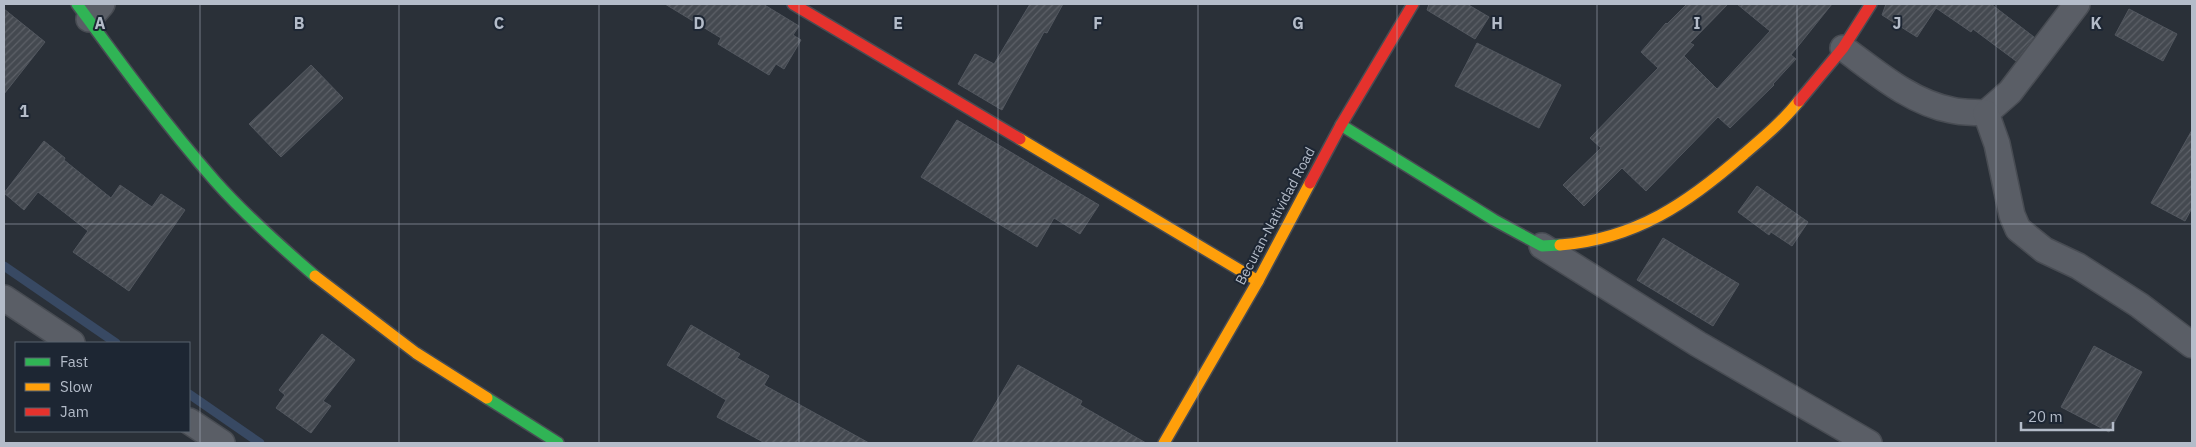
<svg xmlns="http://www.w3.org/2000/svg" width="2196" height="447" font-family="'IBM Plex Sans',sans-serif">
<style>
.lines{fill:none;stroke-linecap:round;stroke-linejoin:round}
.stream{stroke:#384963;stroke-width:9}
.building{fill:url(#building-hatch);stroke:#52575f}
.street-casing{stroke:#484c53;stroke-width:28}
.fast-casing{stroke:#484c53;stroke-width:14}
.slow-casing{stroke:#484c53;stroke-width:14}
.jam-casing{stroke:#484c53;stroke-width:14}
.street{stroke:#5a5e66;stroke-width:25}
.fast{stroke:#30b455;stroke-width:11}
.slow{stroke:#ff9f0a;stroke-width:11}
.jam{stroke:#e5322d;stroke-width:11}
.grid{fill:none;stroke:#b4bcc9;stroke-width:1;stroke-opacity:0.55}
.labels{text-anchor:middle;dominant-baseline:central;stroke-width:4;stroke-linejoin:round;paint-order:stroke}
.street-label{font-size:14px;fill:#b4bcc9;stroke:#1d2633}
.grid-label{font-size:16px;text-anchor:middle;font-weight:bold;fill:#b4bcc9;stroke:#1d2633;stroke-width:4;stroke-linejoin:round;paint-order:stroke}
</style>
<defs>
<pattern id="building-hatch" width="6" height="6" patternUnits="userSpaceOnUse" patternTransform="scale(1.25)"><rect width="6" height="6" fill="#444950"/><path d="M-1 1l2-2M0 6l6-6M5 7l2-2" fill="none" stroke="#5d6168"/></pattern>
</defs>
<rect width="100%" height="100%" fill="#2a3038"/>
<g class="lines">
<g class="stream">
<polyline points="4,266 116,343"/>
<polyline points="189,394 260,443"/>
</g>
</g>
<g class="building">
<polygon points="665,4 763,4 799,26 793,35 801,40 784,69 776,64 769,75 718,44 721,38"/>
<polygon points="1030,4 1063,4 1047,33 1044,32 1002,110 958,84 975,54 994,64"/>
<polygon points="1429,4 1467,4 1489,17 1475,39 1427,10"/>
<polygon points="1687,4 1728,4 1690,43 1694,45 1684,56 1717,89 1770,31 1737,4 1832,4 1791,55 1796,59 1773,84 1774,85 1730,128 1718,117 1646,191 1622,168 1584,206 1563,185 1601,148 1590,138 1658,68 1641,52 1666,23 1667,24"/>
<polygon points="1886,4 1991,4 2034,37 2016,61 1973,29 1971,32 1936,8 1917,37 1882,15"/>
<polygon points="4,9 45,42 4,94"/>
<polygon points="2129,9 2177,34 2163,61 2115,35"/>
<polygon points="1477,43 1561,85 1539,128 1455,86"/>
<polygon points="311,65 343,98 281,157 249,124"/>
<polygon points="957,120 1099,205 1080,234 1054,218 1037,247 921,177"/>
<polygon points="2192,130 2192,208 2185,221 2151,203"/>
<polygon points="44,141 65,158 64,160 111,198 120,185 152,207 161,194 185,210 129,291 73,252 88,231 38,192 24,210 4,193"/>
<polygon points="1757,186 1808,222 1792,246 1771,232 1769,235 1738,212"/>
<polygon points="1663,238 1739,284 1713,326 1637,280"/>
<polygon points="691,325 740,354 737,358 769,376 764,385 869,443 765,443 717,417 726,400 667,365"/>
<polygon points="322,334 355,360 323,401 331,406 311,433 276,408 285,395 279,390"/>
<polygon points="2094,346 2142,372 2109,432 2061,407"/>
<polygon points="1018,365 1082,401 1080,405 1146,443 972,443"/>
</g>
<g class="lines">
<defs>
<g id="street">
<polyline points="89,19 102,4"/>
<path d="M 1843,48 C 1876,72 1910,102 1951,110 C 1962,113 1975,112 1986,113 L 2010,92 L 2077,4"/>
<polyline points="1986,113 1997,144 2012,215 2018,229 2044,250 2078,266 2139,305 2192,345"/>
<polyline points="1542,246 1698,344 1869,443"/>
<polyline points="4,298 72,343"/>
<polyline points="189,421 222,443"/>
</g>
<g id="fast">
<path d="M 77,4 C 121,64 166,125 215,181 C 246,216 280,246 315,276"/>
<polyline points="1341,125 1494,220 1542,246 1560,245"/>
<polyline points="487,398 558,443"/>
</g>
<g id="slow">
<polyline points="1020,139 1258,281"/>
<path d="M 1560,245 C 1636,239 1688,203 1744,154 C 1764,137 1783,121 1799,101"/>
<polyline points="315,276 416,353 487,398"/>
<polyline points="1164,443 1258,281 1310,183"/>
</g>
<g id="jam">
<polyline points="793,4 1020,139"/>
<polyline points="1799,101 1843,48 1871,4"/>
<polyline points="1310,183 1341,125 1413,4"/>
</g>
</defs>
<use href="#street" class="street-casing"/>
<use href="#fast" class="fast-casing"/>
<use href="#slow" class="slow-casing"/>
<use href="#jam" class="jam-casing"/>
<use href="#street" class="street"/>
<use href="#fast" class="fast"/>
<use href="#slow" class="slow"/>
<use href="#jam" class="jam"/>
</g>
<path class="grid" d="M 200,4 L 200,443M 399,4 L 399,443M 599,4 L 599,443M 799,4 L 799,443M 998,4 L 998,443M 1198,4 L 1198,443M 1397,4 L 1397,443M 1597,4 L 1597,443M 1797,4 L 1797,443M 1996,4 L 1996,443M 4,224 L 2192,224"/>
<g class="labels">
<g class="street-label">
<text transform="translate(1275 216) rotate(-62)">Becuran-Natividad Road</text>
</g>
</g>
<g class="grid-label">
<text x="100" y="29">A</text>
<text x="299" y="29">B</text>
<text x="499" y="29">C</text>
<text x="699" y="29">D</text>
<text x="898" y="29">E</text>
<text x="1098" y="29">F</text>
<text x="1298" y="29">G</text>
<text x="1497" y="29">H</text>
<text x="1697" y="29">I</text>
<text x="1897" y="29">J</text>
<text x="2096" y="29">K</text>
<text x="24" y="117">1</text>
</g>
<rect width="2196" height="447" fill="none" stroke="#b4bcc9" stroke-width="10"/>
<rect x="15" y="342" width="175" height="90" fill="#1d2633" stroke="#59626f"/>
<rect x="25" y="358" width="25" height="8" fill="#30b455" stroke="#59626f"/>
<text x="60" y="367" font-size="15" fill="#b4bcc9">Fast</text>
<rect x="25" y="383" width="25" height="8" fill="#ff9f0a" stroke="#59626f"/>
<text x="60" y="392" font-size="15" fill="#b4bcc9">Slow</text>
<rect x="25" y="408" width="25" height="8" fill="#e5322d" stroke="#59626f"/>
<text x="60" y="417" font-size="15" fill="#b4bcc9">Jam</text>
<path d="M2021 422v8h92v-8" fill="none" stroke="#b4bcc9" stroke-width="2.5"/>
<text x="2028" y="422" font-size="15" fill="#b4bcc9" stroke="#1d2633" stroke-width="4" paint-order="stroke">20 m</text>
</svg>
